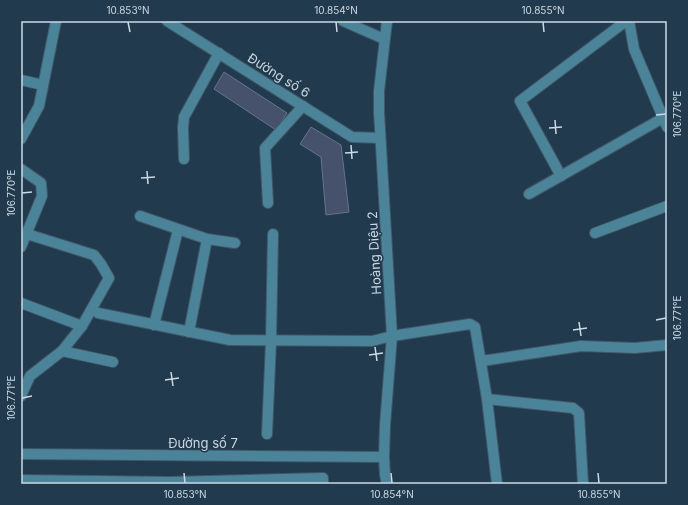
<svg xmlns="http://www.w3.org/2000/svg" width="688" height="505" font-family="Inter,sans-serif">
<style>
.building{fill:#46526b;stroke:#66738e}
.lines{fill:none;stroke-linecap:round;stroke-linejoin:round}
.minor-casing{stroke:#405768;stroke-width:12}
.minor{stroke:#4b8498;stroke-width:10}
.ticks{fill:none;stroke:#cbd9e4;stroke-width:1.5}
.labels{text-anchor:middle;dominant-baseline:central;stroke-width:3;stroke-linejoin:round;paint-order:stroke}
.street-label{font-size:13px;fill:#cbd9e4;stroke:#223a4d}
.neatline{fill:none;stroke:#cbd9e4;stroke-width:1.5}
.ticks-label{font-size:10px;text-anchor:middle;fill:#cbd9e4}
</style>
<rect width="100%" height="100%" fill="#223a4d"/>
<g class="building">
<polygon points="224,72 287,113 276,130 214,89"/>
<polygon points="311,127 341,145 349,212 326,215 321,157 300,144"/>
</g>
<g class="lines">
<defs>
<g id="minor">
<polyline points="167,21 352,137 380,138"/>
<polyline points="343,21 384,39"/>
<polyline points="387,21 379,91 379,112 392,336 385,425 384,457 385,475 387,484"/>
<polyline points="629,21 634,49 667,127"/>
<polyline points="21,80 43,85"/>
<polyline points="21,139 39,106 56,21"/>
<polyline points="184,159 183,128 184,117 219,53"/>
<polyline points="21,169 41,183 42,196 21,247"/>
<polyline points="561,176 520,101 626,21"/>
<polyline points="529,194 663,118"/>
<polyline points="268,203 265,148 303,106"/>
<polyline points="140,216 207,239 235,243"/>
<polyline points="595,233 667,206"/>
<polyline points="21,303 82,326"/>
<polyline points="98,313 230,340 372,341 392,336 470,324 475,327 487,399 497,484"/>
<polyline points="154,325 178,230"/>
<polyline points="189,332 207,239"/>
<polyline points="62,351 113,362"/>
<polyline points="482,361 581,346 635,348 667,345"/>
<polyline points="21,396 30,376 62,351 82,326 109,278 101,264 94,255 27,234"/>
<polyline points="487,399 573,408 579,413 583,484"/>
<polyline points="267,434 271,341 273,234"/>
<polyline points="21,454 384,457"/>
<polyline points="21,480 170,482 323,478 323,484"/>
</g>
</defs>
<use href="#minor" class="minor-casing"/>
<use href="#minor" class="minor"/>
</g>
<path class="ticks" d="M 128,22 L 130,32M 336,22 L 337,32M 543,22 L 544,32M 656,115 L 666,114M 555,120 L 556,134M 549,128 L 562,127M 351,145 L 352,159M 345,153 L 358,152M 147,171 L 148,184M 141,178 L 155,177M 22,193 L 32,192M 656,320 L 666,318M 579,322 L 581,336M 573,330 L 587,328M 375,347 L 377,361M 369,355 L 383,353M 171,372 L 173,386M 165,380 L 179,378M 22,398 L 32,396M 184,473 L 185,483M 391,473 L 392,483M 598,473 L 599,483"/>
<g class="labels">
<g class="street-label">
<text transform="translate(279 75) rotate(32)">Đường số 6</text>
<text transform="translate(374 253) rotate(-93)">Hoàng Diệu 2</text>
<text x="203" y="443">Đường số 7</text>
</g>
</g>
<rect width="688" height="505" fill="none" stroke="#223a4d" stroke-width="44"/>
<rect x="22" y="22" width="644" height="461" class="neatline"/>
<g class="ticks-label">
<text x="128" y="14">10.853°N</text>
<text x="336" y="14">10.854°N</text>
<text x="543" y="14">10.855°N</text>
<text transform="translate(677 114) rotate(-90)" y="4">106.770°E</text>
<text transform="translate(11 193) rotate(-90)" y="4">106.770°E</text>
<text transform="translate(677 318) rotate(-90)" y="4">106.771°E</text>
<text transform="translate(11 398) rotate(-90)" y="4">106.771°E</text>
<text x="185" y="498">10.853°N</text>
<text x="392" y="498">10.854°N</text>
<text x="599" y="498">10.855°N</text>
</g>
</svg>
